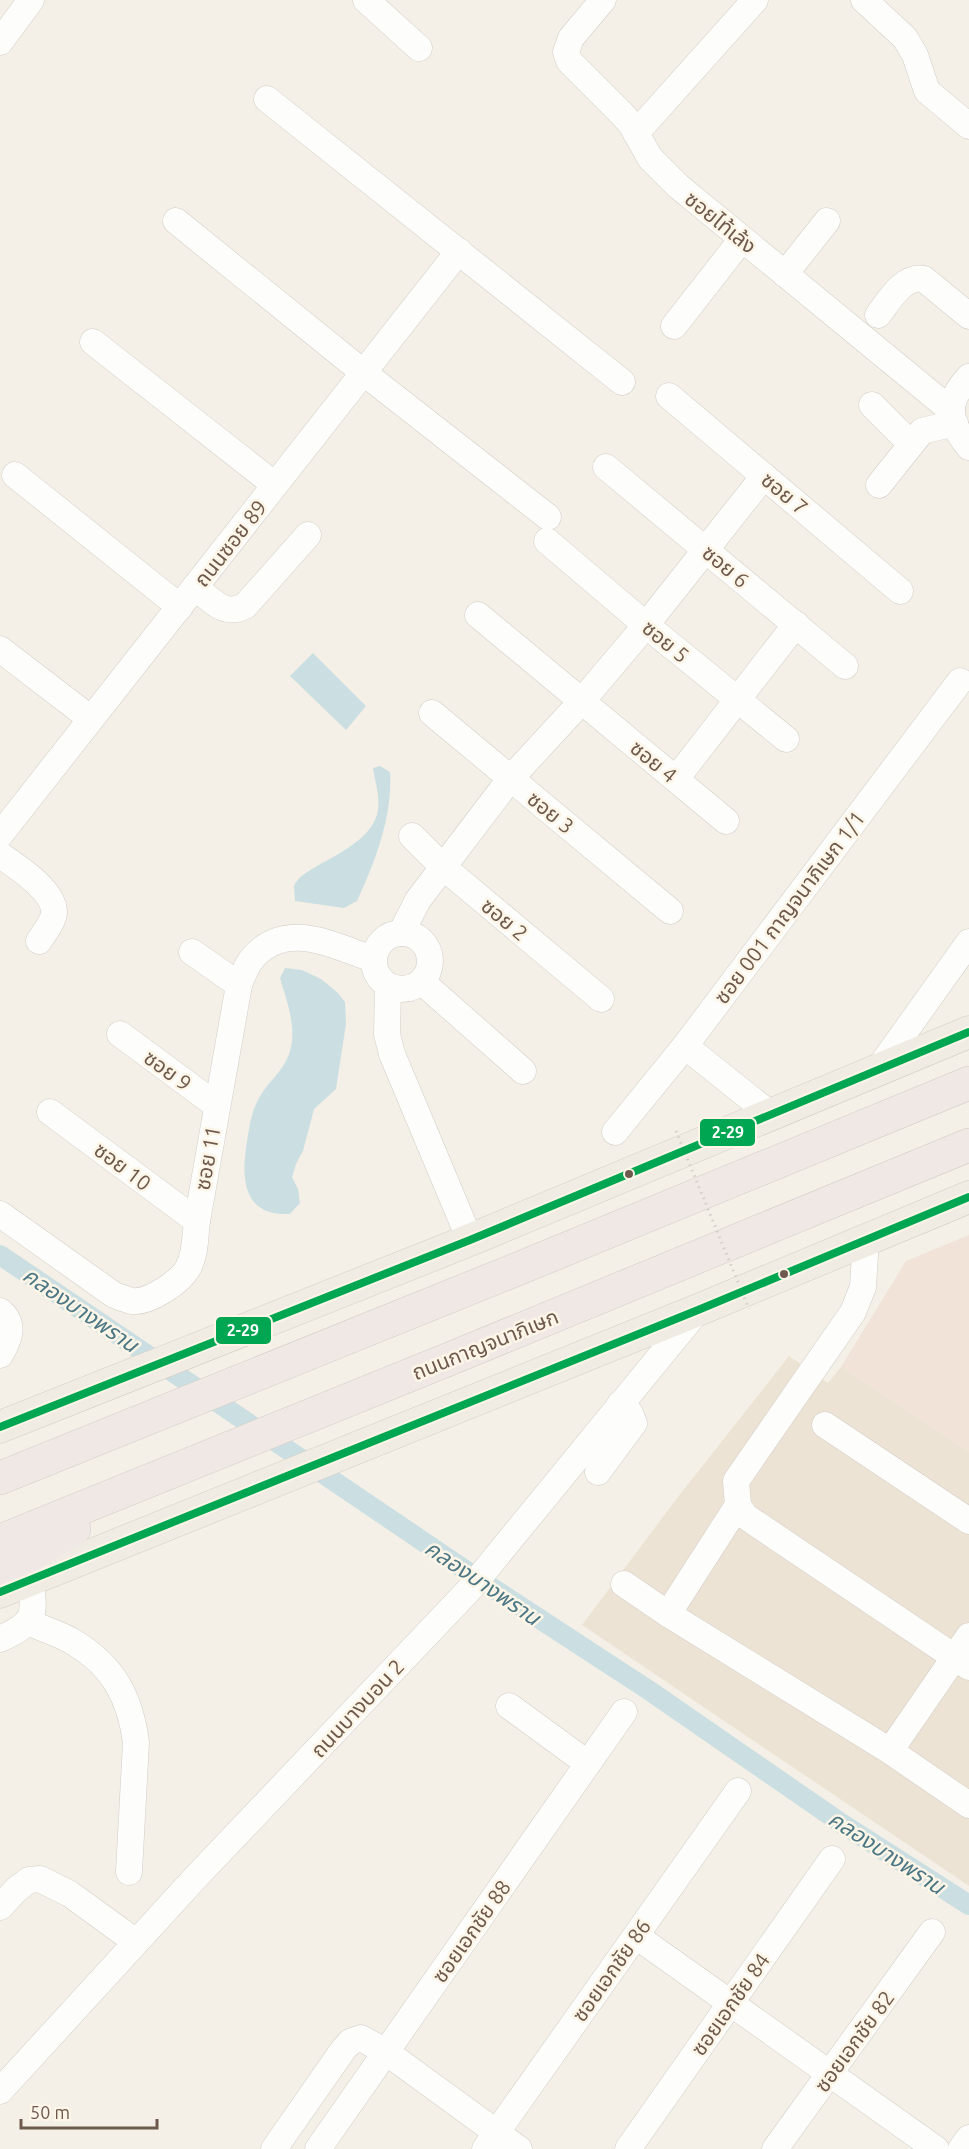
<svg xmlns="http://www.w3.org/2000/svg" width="969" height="2149" font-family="Ubuntu,'Noto Sans Thai',sans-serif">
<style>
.residential{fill:#ede3d5}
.commercial{fill:#f1e3d8}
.water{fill:#cbdfe2}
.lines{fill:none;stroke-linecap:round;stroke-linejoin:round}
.canal{stroke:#cbdfe2;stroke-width:20}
.minor-casing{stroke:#d3cdc6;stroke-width:27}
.major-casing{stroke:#d3ccc5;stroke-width:33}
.highway-casing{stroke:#d3ccc5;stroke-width:34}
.minor{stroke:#fdfdfb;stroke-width:26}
.major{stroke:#f0ece4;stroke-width:32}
.highway{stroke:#efe8e4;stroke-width:33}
.path-bridge{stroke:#d6cfc9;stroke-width:3;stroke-dasharray:1.5 4.5;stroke-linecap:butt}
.bus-1-casing{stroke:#fdf6e8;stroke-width:12}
.bus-1{stroke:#00a651;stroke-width:8}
.bus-dot{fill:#6e5a4c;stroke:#fdf6e8;stroke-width:2}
.labels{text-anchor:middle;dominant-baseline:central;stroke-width:5;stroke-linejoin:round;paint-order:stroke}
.street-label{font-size:21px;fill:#6e5a4c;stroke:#fdf6e8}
.water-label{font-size:22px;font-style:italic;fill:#4c7885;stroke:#fdf6e8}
.line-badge{stroke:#fdf6e8;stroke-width:2}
.badge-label{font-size:16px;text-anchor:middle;font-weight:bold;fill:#fff}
</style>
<rect width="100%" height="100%" fill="#f4f0e7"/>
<polygon class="residential" points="789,1356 828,1383 841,1367 969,1451 969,1886 582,1625 674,1502"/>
<polygon class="commercial" points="969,1235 969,1451 841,1367 906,1261"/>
<g class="water">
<polygon points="313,653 366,706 346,730 290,676"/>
<path d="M 380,766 L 390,772 C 393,816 375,862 357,901 L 344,908 L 295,901 C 295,897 294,891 294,887 C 300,864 371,852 378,810 C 380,796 375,782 373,768 Z"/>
<path d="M 285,968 L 302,970 L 321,979 L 338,993 L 345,1002 L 346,1024 L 336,1089 L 314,1109 L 303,1151 L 296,1164 L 292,1177 L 298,1189 L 300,1203 L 290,1214 C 246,1216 241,1184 246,1148 C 249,1131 250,1115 258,1100 C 266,1083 283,1072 289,1054 C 298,1030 287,1002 280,978 Z"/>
</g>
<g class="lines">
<polyline class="canal" points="0,1255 477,1578 650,1691 841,1823 969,1905"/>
<defs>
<g id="minor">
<polyline points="366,0 419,48"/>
<polyline points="603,0 571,38 566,52 569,61 622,114 631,124 650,158 678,186 952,411"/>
<polyline points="864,0 905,38 915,55 927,91 969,126"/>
<polyline points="0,42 31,0"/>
<polyline points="267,99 622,382"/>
<polyline points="636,133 755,0"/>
<polyline points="176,221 364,373 548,517"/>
<polyline points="785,274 827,221"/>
<path d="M 878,315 C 889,301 903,275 924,279 L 969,316"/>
<polyline points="674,326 742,239"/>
<polyline points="93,342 275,485"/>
<path d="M 969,377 C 945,403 947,420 969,447"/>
<polyline points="669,396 900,591"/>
<polyline points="872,405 911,444"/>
<polyline points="606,467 845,666"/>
<polyline points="15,475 180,607"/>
<polyline points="879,485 922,431 955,423"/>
<polyline points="547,541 646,625 786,739"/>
<path d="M 195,587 C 212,600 223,617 245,606 L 308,535"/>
<polyline points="478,615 726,821"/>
<polyline points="0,649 91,719"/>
<polyline points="432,713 670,911"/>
<polyline points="676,779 796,624"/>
<polyline points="0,835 459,251"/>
<polyline points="412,836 442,866 601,999"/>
<path d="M 0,855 C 16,866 54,890 54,912 C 54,921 44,933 39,941"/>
<circle cx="402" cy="961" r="28"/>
<polyline points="401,933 418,900 510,779 581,702 646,625 764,476"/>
<polyline points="192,952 239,985"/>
<polyline points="422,982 523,1071"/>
<polyline points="388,987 387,1034 392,1054 470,1240"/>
<polyline points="120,1034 216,1105"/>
<polyline points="879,1068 969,942"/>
<polyline points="50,1112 197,1221"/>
<polyline points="770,1114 685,1046 960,681"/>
<polyline points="615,1132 685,1046"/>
<path d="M 0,1214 L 114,1295 C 120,1297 127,1300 132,1301 C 149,1303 180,1282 188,1268 C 196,1254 195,1236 197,1221 L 239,985 C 242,977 246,967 251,960 C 285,918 333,946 373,959"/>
<polyline points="866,1239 863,1287 853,1312 736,1481 738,1505 745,1516 969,1667"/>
<path d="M 0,1311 C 16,1324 9,1340 0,1355"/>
<polyline points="825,1425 969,1521"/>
<polyline points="598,1472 634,1423 630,1413 620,1404"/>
<polyline points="624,1584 668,1614 890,1751 969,1805"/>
<polyline points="668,1614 738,1505"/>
<path d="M 28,1622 C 43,1629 61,1634 75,1643 C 114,1667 130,1698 136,1742 L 129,1872"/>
<path d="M 0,1639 C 35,1623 36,1616 30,1579"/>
<polyline points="509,1706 587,1763"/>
<polyline points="890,1751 969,1636"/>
<polyline points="0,1907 17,1889 29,1880 40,1879 70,1894 136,1942"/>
<polyline points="636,1936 936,2149"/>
<polyline points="0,2091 196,1877 469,1590 698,1310"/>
<polyline points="274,2149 343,2050 350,2042 361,2038 386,2052 519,2149"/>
<polyline points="318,2149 624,1712"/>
<polyline points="485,2149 738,1791"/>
<polyline points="628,2149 832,1859"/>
<polyline points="775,2149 932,1932"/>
<polyline points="961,2149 969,2138"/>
</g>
<g id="major">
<polyline points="0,1427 470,1240 969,1032"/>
<polyline points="0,1592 698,1310 969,1197"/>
</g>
<g id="highway">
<polyline points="0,1478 520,1268 969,1083"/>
<polyline points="0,1541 442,1362 969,1145"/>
<polyline points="0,1572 74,1529"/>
</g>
</defs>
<use href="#minor" class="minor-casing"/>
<use href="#major" class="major-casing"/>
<use href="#highway" class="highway-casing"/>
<use href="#minor" class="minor"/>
<use href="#major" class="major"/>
<use href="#highway" class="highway"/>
<polyline class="path-bridge" points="676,1131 749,1309"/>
<defs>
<g id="bus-1">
<polyline points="0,1427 470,1240 969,1032"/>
<polyline points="0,1592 698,1310 969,1197"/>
</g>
</defs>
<use href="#bus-1" class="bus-1-casing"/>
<use href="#bus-1" class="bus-1"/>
</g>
<g class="bus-dot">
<circle cx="629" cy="1174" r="5"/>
<circle cx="784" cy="1274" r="5"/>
</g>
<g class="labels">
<g class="street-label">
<text transform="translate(721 222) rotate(39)">ซอยไท้เล้ง</text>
<text transform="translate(785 493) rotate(40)">ซอย 7</text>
<text transform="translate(230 543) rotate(-52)">ถนนซอย 89</text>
<text transform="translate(726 566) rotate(40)">ซอย 6</text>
<text transform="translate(666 641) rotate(39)">ซอย 5</text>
<text transform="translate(654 761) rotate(39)">ซอย 4</text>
<text transform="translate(551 812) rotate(39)">ซอย 3</text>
<text transform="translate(789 907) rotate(-53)">ซอย 001 กาญจนาภิเษก 1/1</text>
<text transform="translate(505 919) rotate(40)">ซอย 2</text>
<text transform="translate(168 1070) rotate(36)">ซอย 9</text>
<text transform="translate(207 1158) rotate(-80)">ซอย 11</text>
<text transform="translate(123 1166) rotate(37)">ซอย 10</text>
<text transform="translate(485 1344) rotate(-22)">ถนนกาญจนาภิเษก</text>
<text transform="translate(357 1708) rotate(-47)">ถนนบางบอน 2</text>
<text transform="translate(471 1931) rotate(-55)">ซอยเอกชัย 88</text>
<text transform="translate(611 1970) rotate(-55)">ซอยเอกชัย 86</text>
<text transform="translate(730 2004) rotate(-55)">ซอยเอกชัย 84</text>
<text transform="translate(854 2041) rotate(-54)">ซอยเอกชัย 82</text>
</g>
<g class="water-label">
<text transform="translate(81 1309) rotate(34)">คลองบางพราน</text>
<text transform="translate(483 1582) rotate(34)">คลองบางพราน</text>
<text transform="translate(887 1852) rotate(33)">คลองบางพราน</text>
</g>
</g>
<g class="line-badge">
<rect x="699" y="1118" width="57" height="29" rx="6" fill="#00a651"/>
<rect x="215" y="1316" width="57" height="29" rx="6" fill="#00a651"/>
</g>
<g class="badge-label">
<text x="728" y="1138">2-29</text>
<text x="243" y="1336">2-29</text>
</g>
<path d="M21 2119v9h136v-9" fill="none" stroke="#6e5a4c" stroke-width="3"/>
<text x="30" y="2119" font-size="18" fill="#6e5a4c" stroke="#fdf6e8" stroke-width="4.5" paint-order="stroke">50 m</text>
</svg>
